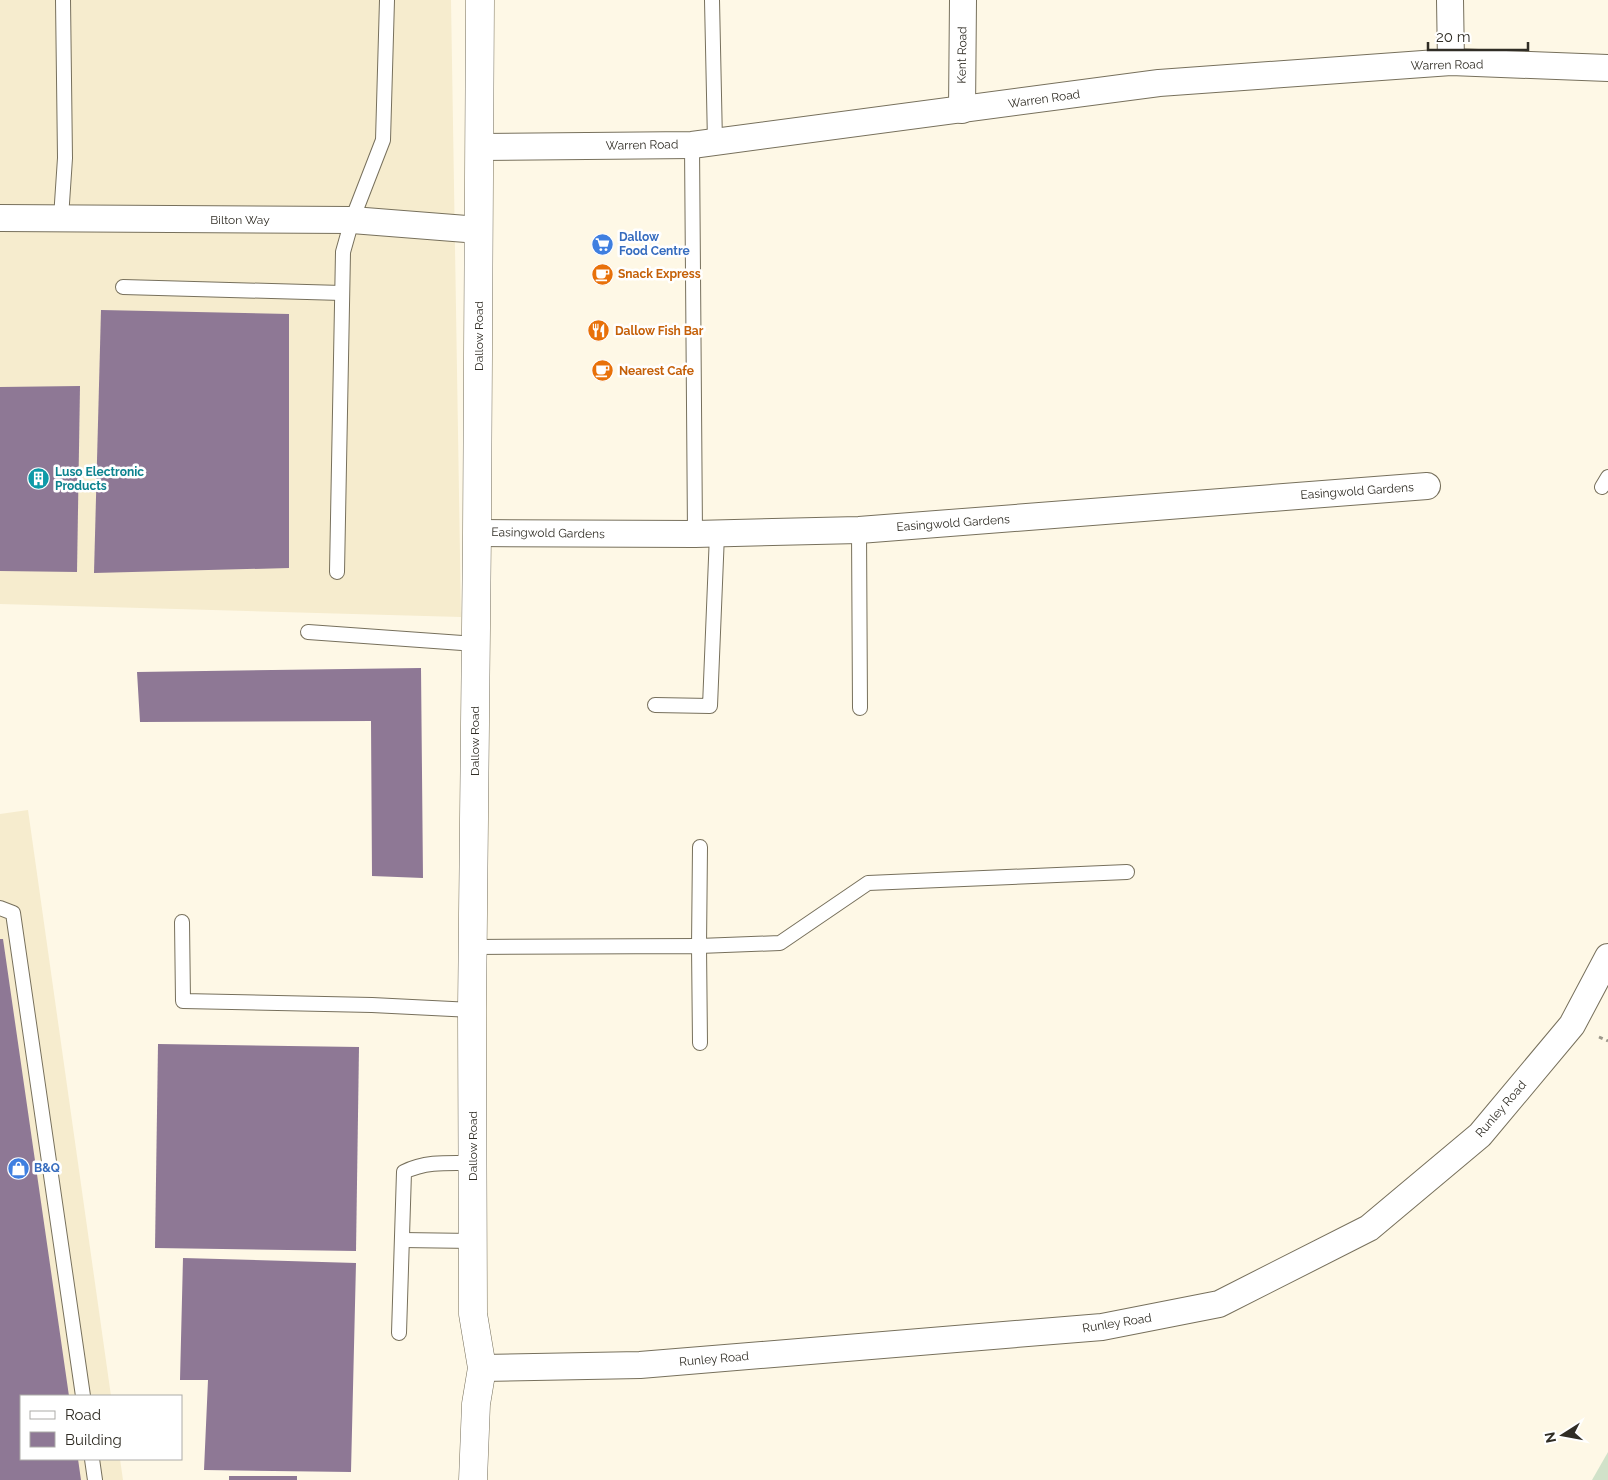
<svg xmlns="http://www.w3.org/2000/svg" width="1608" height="1480" font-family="Raleway,sans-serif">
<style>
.built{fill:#f6ecce}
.green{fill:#d1e2c9}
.building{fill:#8e7895}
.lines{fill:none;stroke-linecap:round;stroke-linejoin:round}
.service-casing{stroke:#77705c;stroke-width:16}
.minor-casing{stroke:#77705c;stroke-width:28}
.tertiary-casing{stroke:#77705c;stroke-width:29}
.path{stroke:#9c978a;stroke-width:3;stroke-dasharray:4 4;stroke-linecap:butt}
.service{stroke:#fff;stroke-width:14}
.minor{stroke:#fff;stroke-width:26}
.tertiary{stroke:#fff;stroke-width:28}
.labels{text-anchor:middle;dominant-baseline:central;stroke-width:5;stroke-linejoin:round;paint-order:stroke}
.street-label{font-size:12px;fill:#302d25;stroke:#fff}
.shop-label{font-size:12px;font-weight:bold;fill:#366cbe;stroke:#fff;text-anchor:start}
.food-label{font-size:12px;font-weight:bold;fill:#c56008;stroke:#fff;text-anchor:start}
.culture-label{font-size:12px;font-weight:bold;fill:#0d838f;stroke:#fff;text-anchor:start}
</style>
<rect width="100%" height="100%" fill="#fef8e6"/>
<g class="built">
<polygon points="0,0 451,0 461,617 0,604"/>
<polygon points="28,810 111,1396 21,1396 21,1459 120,1459 123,1480 0,1480 0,814"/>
</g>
<polygon class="green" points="1608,1452 1608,1480 1592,1480"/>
<g class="building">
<polygon points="101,310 289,314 289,568 94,573"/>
<polygon points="80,386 77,572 0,571 0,387"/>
<polygon points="421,668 423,878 372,876 371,721 140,722 137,672"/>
<polygon points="0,939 3,939 69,1396 21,1396 21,1459 78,1459 81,1480 0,1480"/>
<polygon points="158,1044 359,1047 356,1251 155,1248"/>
<polygon points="183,1258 356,1263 351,1472 204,1470 208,1380 180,1380"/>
<rect x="229" y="1476" width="68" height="4"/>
</g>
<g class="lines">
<defs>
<g id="service">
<polyline points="712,0 715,142"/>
<polyline points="692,145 695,534"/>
<polyline points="61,218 65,158 63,0"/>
<polyline points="123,287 342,293"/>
<polyline points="1602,487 1608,477"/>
<polyline points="859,530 860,708"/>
<polyline points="337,572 343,252 352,220 383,140 387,0"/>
<polyline points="308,632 476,644"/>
<polyline points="655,705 710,706 717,534"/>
<polyline points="700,847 699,946 780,943 868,883 1127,872"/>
<polyline points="0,908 13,913 83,1396"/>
<polyline points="182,922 183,1001 372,1005 472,1010"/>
<polyline points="473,947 699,946 700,1043"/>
<polyline points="402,1240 473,1241"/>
<path d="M 399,1333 L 404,1172 C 426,1161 449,1163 473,1163"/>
<polyline points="92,1459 95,1480"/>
</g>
<g id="minor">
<polyline points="1450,0 1451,62"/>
<polyline points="962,110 963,0"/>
<polyline points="480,147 692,145 1159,83 1451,62 1608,68"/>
<polyline points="0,218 352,220 479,230"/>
<polyline points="477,533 695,534 859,530 1427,486"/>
<polyline points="482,1368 640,1365 1102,1327 1219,1304 1369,1228 1480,1135 1572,1025 1608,957"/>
</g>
<polyline id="tertiary" points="473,1480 476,1404 482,1368 473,1314 472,1010 477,533 480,0"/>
</defs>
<use href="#service" class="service-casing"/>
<use href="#minor" class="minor-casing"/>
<use href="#tertiary" class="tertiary-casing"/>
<polyline class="path" points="1599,1037 1608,1041"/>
<use href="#service" class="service"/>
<use href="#minor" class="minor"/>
<use href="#tertiary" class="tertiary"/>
</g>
<defs>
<symbol id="supermarket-disc" viewBox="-11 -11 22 22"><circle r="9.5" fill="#3f7fe0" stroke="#fff"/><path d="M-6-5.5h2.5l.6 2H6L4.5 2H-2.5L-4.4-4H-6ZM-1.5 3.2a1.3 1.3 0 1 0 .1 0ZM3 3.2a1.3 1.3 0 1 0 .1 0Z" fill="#fff"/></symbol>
<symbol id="cafe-disc" viewBox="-11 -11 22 22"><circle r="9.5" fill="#e8710a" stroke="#fff"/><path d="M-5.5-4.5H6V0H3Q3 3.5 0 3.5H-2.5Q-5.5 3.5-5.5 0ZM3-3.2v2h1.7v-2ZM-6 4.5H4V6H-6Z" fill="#fff"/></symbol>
<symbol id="restaurant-disc" viewBox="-11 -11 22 22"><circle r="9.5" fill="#e8710a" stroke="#fff"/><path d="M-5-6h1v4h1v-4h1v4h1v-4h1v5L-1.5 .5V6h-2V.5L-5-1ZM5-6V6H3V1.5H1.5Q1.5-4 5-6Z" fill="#fff"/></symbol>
<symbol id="building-disc" viewBox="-11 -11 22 22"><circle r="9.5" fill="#0f9aa8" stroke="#fff"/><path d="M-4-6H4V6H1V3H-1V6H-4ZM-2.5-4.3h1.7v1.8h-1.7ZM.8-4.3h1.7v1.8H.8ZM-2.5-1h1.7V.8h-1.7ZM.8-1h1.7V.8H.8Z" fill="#fff"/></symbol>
<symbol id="shop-disc" viewBox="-11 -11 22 22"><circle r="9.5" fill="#3f7fe0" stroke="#fff"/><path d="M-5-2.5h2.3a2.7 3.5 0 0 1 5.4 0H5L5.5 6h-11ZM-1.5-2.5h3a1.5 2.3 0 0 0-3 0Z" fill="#fff"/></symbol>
</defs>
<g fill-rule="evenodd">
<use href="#supermarket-disc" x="590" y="232" width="25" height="25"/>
<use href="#cafe-disc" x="590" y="262" width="25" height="25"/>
<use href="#restaurant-disc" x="586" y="318" width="25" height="25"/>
<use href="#cafe-disc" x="590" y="358" width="25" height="25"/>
<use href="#building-disc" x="26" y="466" width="25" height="25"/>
<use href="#shop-disc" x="6" y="1156" width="25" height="25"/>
</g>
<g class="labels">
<g class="street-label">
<text transform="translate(962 55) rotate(-89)">Kent Road</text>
<text transform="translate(1447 65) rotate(-1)">Warren Road</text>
<text transform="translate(1044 99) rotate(-8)">Warren Road</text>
<text transform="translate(642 145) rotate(-1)">Warren Road</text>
<text x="240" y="220">Bilton Way</text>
<text transform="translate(479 336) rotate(-90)">Dallow Road</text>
<text transform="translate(1357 491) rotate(-4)">Easingwold Gardens</text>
<text transform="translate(953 523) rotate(-4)">Easingwold Gardens</text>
<text transform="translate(548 533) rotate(1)">Easingwold Gardens</text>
<text transform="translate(475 741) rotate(-90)">Dallow Road</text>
<text transform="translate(1501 1109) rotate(-49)">Runley Road</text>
<text transform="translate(473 1146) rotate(-90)">Dallow Road</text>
<text transform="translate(1117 1323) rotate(-9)">Runley Road</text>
<text transform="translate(714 1359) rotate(-5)">Runley Road</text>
</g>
<g class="shop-label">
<text x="619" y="237">Dallow<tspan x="619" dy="14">Food Centre</tspan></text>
<text x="34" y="1168">B&amp;Q</text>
</g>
<g class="food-label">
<text x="618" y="274">Snack Express</text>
<text x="615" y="331">Dallow Fish Bar</text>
<text x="619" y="371">Nearest Cafe</text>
</g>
<g class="culture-label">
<text x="55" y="472">Luso Electronic<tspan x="55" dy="14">Products</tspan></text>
</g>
</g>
<rect x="20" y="1395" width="162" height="65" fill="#ffffff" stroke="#acaba8"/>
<rect x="30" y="1411" width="25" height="8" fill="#ffffff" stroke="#acaba8"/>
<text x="65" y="1420" font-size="15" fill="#302d25">Road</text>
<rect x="30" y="1432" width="25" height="15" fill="#8e7895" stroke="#acaba8"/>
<text x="65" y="1445" font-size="15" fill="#302d25">Building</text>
<g transform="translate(1563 1435) rotate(259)" stroke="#ffffff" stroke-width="4" paint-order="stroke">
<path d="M0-4L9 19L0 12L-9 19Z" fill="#302d25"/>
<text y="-8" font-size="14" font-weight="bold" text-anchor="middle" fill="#302d25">N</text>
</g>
<path d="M1428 42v8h100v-8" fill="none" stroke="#302d25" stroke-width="2.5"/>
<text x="1436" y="42" font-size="15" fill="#302d25" stroke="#ffffff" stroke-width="4" paint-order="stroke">20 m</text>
</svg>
